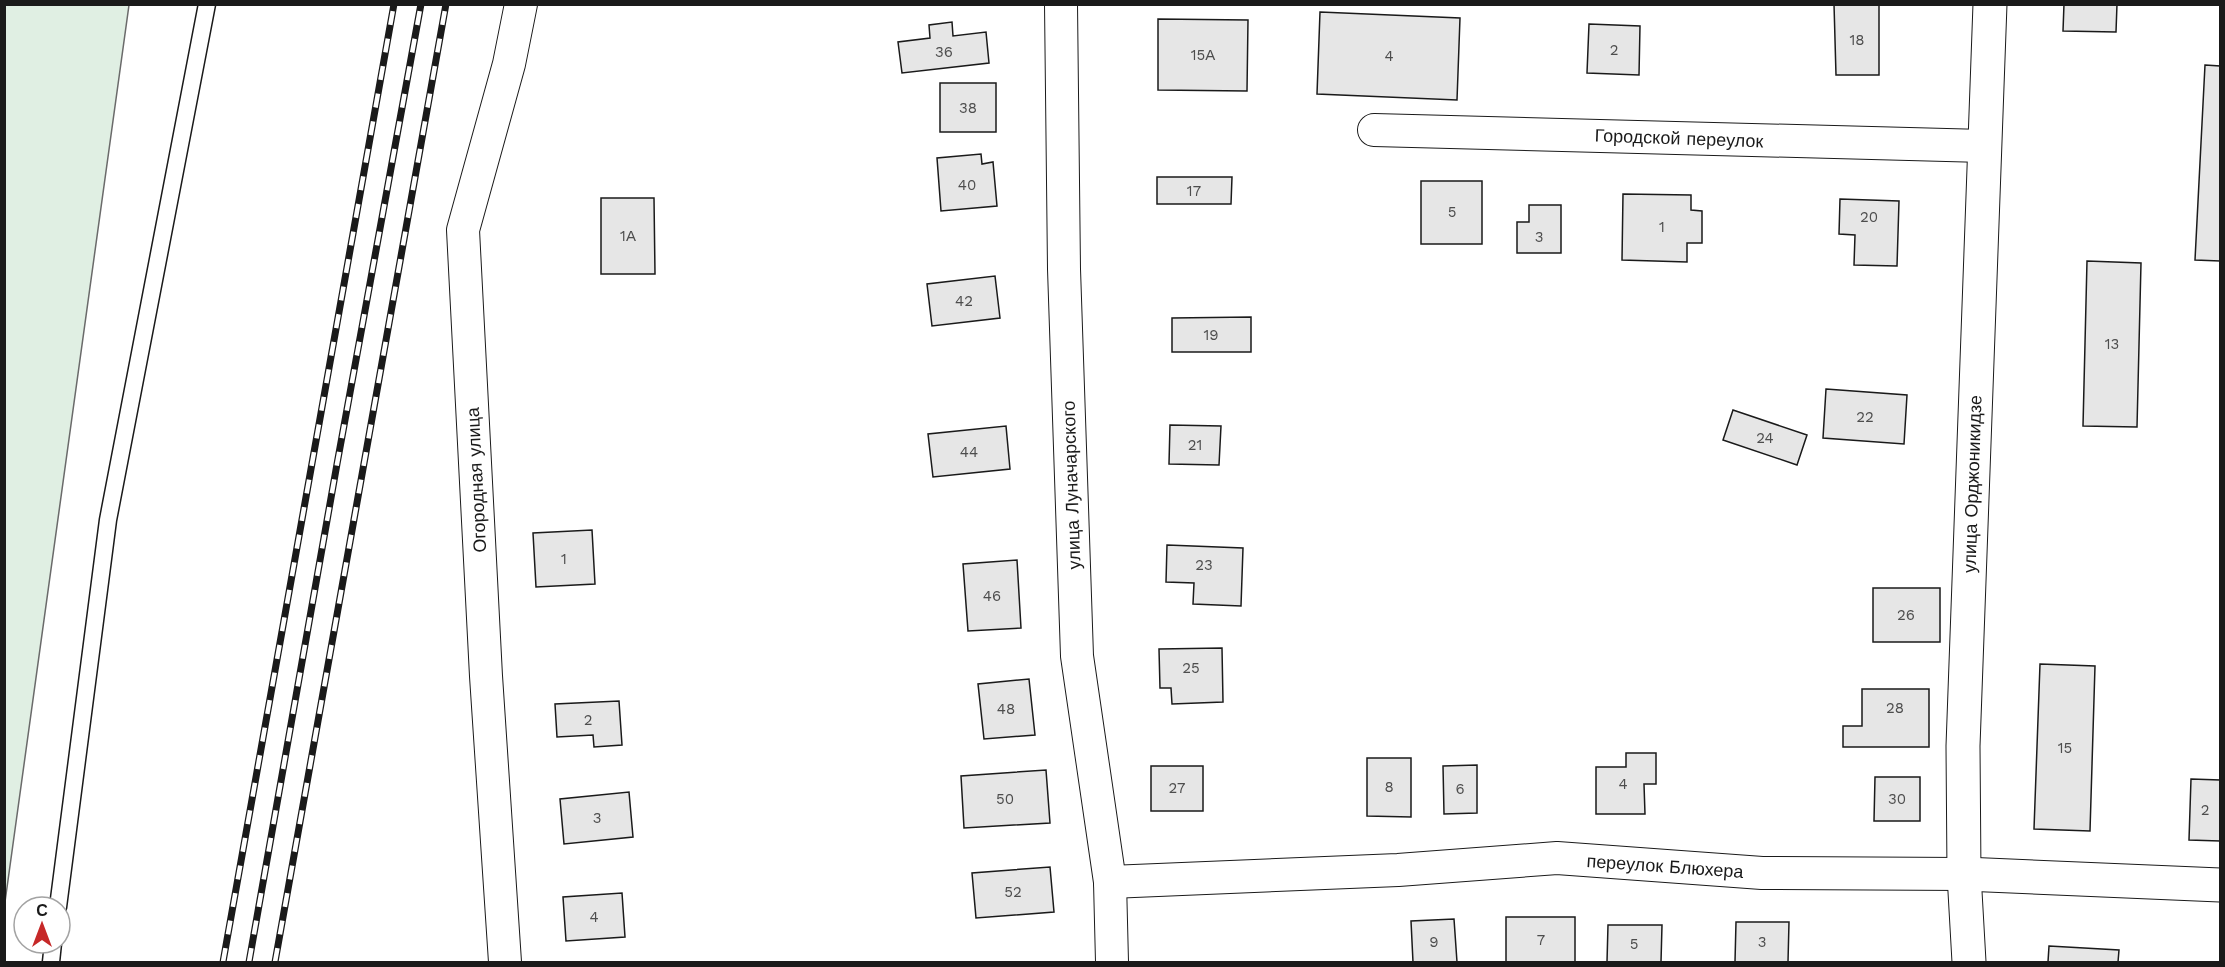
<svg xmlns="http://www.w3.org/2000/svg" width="2225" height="967" font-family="'Work Sans',sans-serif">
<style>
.green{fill:#e0efe3;stroke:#6a6a6a;stroke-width:1.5}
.building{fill:#e6e6e6;stroke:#1a1a1a;stroke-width:1.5}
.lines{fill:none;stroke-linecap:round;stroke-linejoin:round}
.lane-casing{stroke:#1a1a1a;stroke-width:19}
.street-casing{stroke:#1a1a1a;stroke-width:34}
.secondary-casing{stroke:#1a1a1a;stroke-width:35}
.lane{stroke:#fff;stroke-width:16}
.street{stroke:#fff;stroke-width:32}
.secondary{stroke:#fff;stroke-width:33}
.rail-casing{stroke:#1a1a1a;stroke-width:7}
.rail{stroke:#fff;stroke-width:4.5;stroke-dasharray:14;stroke-linecap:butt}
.labels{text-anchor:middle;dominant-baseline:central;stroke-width:4.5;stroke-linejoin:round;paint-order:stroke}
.number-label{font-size:15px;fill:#4d4d4d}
.street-label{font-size:18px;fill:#1a1a1a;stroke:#fff}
</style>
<rect width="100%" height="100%" fill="#fff"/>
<polygon class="green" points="5,4 129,5 5,902 4,5"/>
<g class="building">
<polygon points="1834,4 1879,4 1879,75 1836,75"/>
<polygon points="2064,4 2117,4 2116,32 2063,31"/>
<polygon points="1320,12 1460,18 1457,100 1317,94"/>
<polygon points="1158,19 1248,20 1247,91 1158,90"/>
<polygon points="952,22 953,36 986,32 989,63 902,73 898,42 930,38 929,25"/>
<polygon points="1589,24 1640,26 1639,75 1587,73"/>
<polygon points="2205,65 2220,66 2220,261 2195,260"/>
<rect x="940" y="83" width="56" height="49"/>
<polygon points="981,154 982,164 993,162 997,206 941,211 937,158"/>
<polygon points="1157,177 1232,177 1231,204 1157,204"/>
<rect x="1421" y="181" width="61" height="63"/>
<polygon points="1623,194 1691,195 1691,210 1702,211 1702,243 1687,243 1687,262 1622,260"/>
<polygon points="601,198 654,198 655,274 601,274"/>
<polygon points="1840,199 1899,201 1897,266 1854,265 1855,235 1839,234"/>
<polygon points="1529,205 1561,205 1561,253 1517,253 1517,222 1529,222"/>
<polygon points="2087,261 2141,263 2137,427 2083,426"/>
<polygon points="995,276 1000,318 932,326 927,284"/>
<polygon points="1251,317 1251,352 1172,352 1172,318"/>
<polygon points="1826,389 1907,395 1904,444 1823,438"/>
<polygon points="1733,410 1807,435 1797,465 1723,440"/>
<polygon points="1170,425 1221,426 1219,465 1169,464"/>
<polygon points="1006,426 1010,469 933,477 928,434"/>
<polygon points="592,530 595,584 536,587 533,533"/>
<polygon points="1167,545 1243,548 1241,606 1193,604 1194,583 1166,582"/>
<polygon points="1017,560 1021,628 968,631 963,564"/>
<rect x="1873" y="588" width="67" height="54"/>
<polygon points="1222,648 1223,702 1172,704 1171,688 1160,688 1159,649"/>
<polygon points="2040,664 2095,666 2090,831 2034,829"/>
<polygon points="1029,679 1035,735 984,739 978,684"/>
<polygon points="1862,689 1929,689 1929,747 1843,747 1843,726 1862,726"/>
<polygon points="619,701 622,745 594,747 593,735 557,737 555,704"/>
<polygon points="1626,753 1656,753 1656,784 1644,784 1645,814 1596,814 1596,767 1626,767"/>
<polygon points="1367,758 1411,758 1411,817 1367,816"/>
<polygon points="1477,765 1477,813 1444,814 1443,766"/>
<rect x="1151" y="766" width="52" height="45"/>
<polygon points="1046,770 1050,823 964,828 961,776"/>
<polygon points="1875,777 1920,777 1920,821 1874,821"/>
<polygon points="2191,779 2220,780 2220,841 2189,840"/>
<polygon points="629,792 633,837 564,844 560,799"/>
<polygon points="1050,867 1054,912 976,918 972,873"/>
<polygon points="622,893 625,937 566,941 563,897"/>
<rect x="1506" y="917" width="69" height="45"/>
<polygon points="1454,919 1457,962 1413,962 1411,921"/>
<polygon points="1736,922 1789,922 1788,962 1735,962"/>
<polygon points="1608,925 1662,925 1661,962 1607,962"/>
<polygon points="2049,946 2119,950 2118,962 2048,962"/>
</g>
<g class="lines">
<defs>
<g id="lane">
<polyline points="58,907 108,520 207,4"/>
<polyline points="51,962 53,943"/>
</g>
<g id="street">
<polyline points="1061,4 1064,269 1077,656 1110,882 1112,962"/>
<polyline points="1374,130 1984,146"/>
<polyline points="1110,882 1398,870 1557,858 1762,873 1964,874"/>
<polyline points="505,962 486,676 463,230 509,64 521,4"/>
</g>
<g id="secondary">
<polyline points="1964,874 2220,885"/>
<polyline points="1969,962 1964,874 1963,746 1990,4"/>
</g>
</defs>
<use href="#lane" class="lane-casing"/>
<use href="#street" class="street-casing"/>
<use href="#secondary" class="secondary-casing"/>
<use href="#lane" class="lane"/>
<use href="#street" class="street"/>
<use href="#secondary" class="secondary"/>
<defs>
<g id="rail">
<polyline points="223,962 394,4"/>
<polyline points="249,962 337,464 421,4"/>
<polyline points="275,962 446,4"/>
</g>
</defs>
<use href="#rail" class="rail-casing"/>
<use href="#rail" class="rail"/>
</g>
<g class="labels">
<g class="number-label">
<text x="1857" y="40">18</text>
<text x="1614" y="50">2</text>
<text x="944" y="52">36</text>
<text x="1203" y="55">15А</text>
<text x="1389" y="56">4</text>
<text x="968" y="108">38</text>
<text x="967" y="185">40</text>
<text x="1194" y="191">17</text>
<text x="1452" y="212">5</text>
<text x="1869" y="217">20</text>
<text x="1662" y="227">1</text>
<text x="628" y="236">1А</text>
<text x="1539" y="237">3</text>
<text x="964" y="301">42</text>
<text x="1211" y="335">19</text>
<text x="2112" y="344">13</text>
<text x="1865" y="417">22</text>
<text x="1765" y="438">24</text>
<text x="1195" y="445">21</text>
<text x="969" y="452">44</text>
<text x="564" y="559">1</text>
<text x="1204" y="565">23</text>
<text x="992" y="596">46</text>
<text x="1906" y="615">26</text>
<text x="1191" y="668">25</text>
<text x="1895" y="708">28</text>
<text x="1006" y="709">48</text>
<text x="588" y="720">2</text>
<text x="2065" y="748">15</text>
<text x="1623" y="784">4</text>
<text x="1389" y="787">8</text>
<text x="1177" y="788">27</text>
<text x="1460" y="789">6</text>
<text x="1005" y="799">50</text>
<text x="1897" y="799">30</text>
<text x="2205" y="810">2</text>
<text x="597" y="818">3</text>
<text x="1013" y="892">52</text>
<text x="594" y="917">4</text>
<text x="1541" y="940">7</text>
<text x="1434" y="942">9</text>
<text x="1762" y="942">3</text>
<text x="1634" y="944">5</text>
</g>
<g class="street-label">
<text transform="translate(1679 138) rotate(2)">Городской переулок</text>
<text transform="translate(476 480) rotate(-93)">Огородная улица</text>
<text transform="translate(1972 484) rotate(-88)">улица Орджоникидзе</text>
<text transform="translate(1071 485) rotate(-92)">улица Луначарского</text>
<text transform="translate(1665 866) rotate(4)">переулок Блюхера</text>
</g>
</g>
<rect width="2225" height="967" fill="none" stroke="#1a1a1a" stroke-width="12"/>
<g transform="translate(42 925)"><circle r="28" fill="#ffffff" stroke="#a3a3a3" stroke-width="1.5"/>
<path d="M0-4.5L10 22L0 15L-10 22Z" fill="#c62828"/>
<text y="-9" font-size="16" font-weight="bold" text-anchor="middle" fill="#1a1a1a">С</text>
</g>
</svg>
